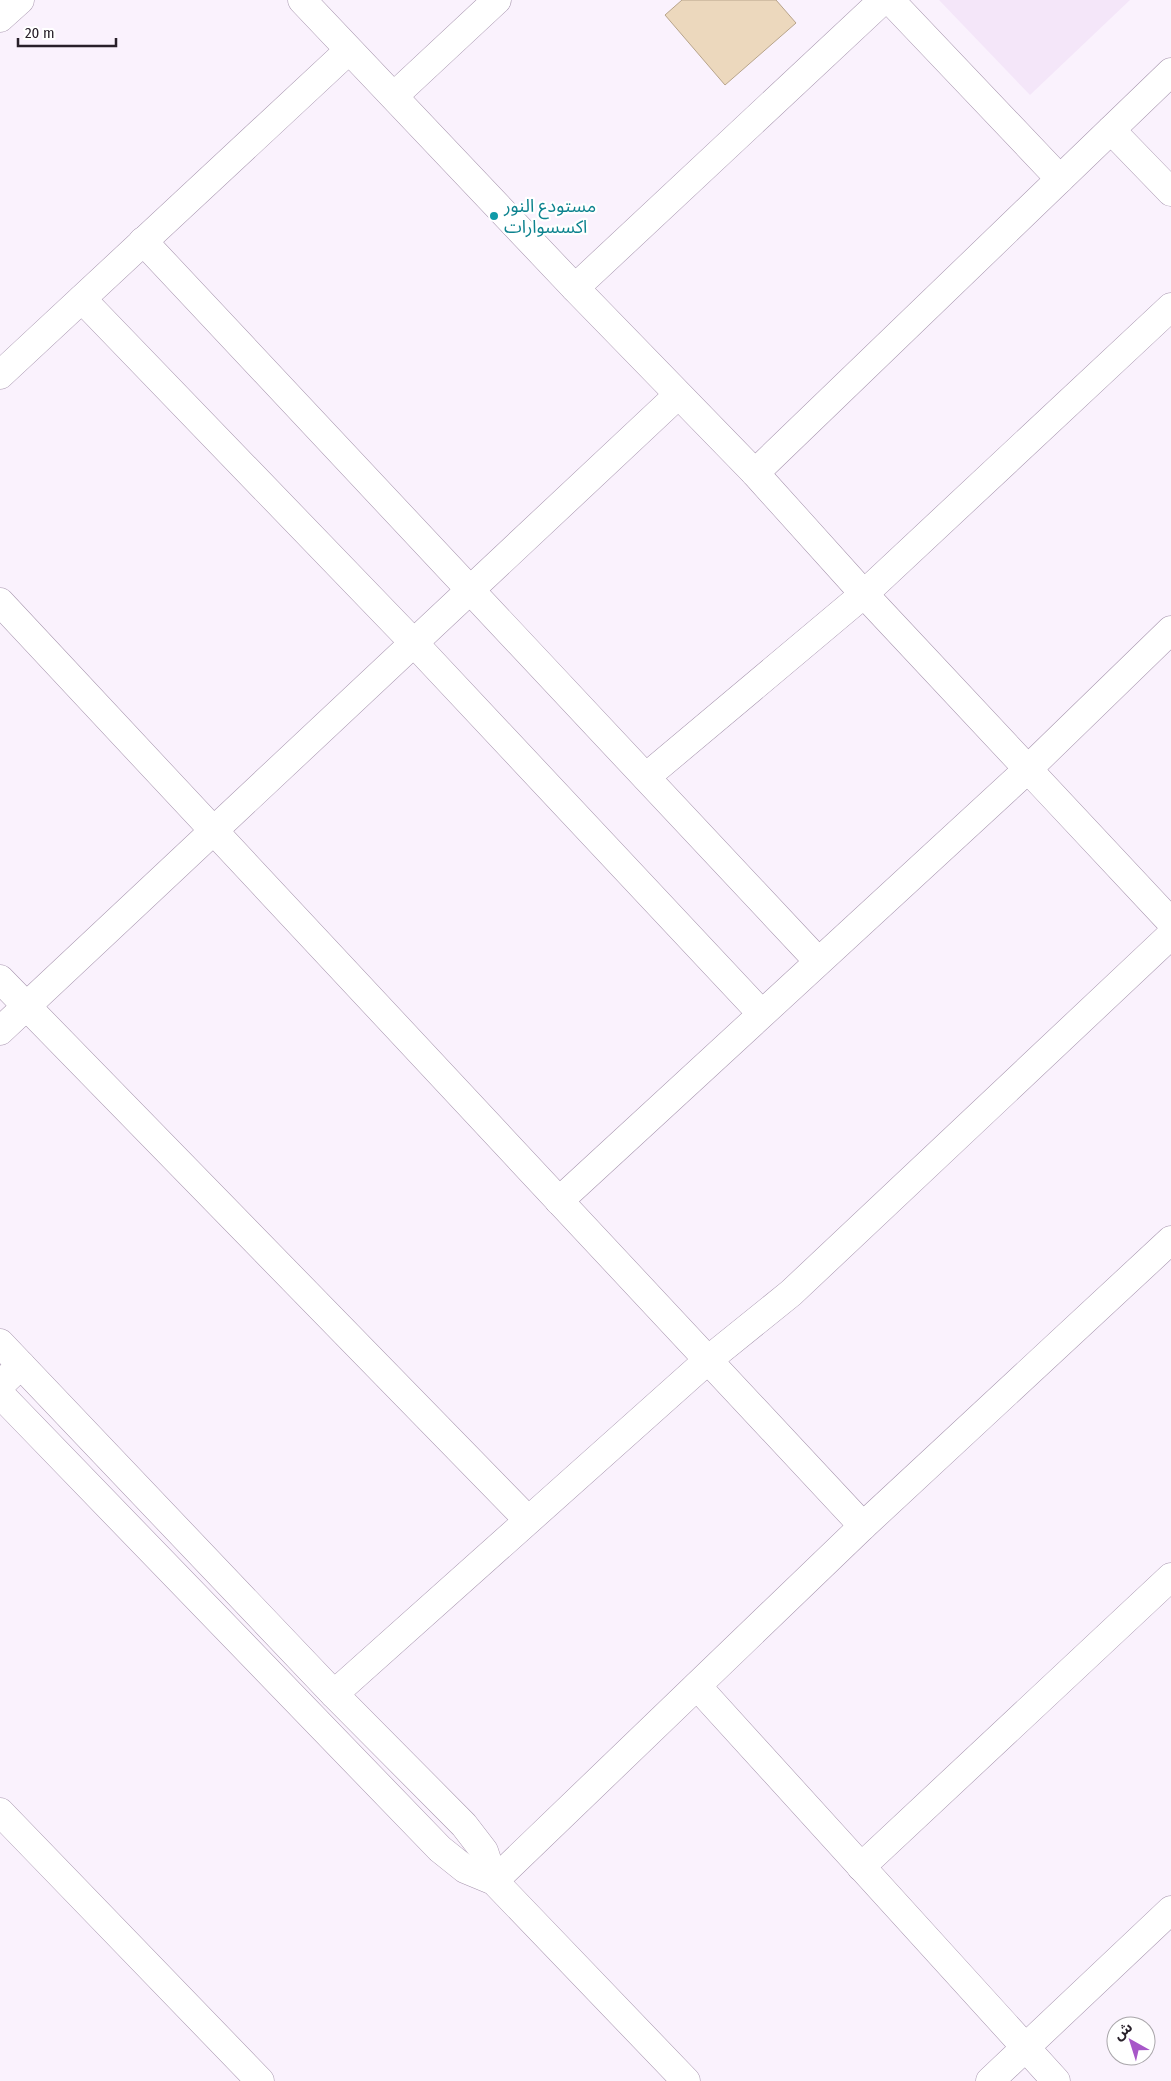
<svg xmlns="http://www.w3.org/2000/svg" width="1171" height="2081" font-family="'Fira Sans Condensed','Noto Sans Arabic',sans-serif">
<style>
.education{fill:#f4e6f9}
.building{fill:#ecd8bd;stroke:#b7a48b}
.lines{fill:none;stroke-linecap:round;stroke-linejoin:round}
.street-casing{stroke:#a694ad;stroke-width:29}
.secondary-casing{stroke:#a694ad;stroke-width:29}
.street{stroke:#fff;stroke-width:28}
.secondary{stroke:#fff;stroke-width:28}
.culture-dot{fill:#0f9aa8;stroke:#fff;stroke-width:2}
.labels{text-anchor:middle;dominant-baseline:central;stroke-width:4.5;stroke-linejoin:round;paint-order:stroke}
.culture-label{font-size:18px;fill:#0d838f;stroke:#fff;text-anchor:start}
</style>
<rect width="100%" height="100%" fill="#faf2fd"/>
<polygon class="education" points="939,0 1130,0 1030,95"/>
<polygon class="building" points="682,0 776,0 796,23 725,85 665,15"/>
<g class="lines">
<defs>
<g id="street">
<polyline points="890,0 1060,179"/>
<polyline points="394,96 497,0"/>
<polyline points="1111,130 1171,192"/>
<polyline points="143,241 818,961"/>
<polyline points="575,288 883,0"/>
<polyline points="82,299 414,643 761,1013"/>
<polyline points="0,375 348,51"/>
<polyline points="755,473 1171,72"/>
<polyline points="0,602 863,1526"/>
<polyline points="646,777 864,594 1171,307"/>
<polyline points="0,979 528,1520"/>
<polyline points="0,1031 678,395"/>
<polyline points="559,1201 1028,769 1171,630"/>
<polyline points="0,1385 21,1365"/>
<polyline points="697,1686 1056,2081"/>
<polyline points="334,1694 708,1360 791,1293 1171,935"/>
<polyline points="0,1812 260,2081"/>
<polyline points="861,1867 1171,1577"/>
<polyline points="494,1881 863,1526 1171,1240"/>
<polyline points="990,2081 1171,1910"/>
</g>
<g id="secondary">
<polyline points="302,0 575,288 755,473 864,594 1171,922"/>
<polyline points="0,18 20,0"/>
<polyline points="0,1343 334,1694 464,1825 484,1851 494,1881"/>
<polyline points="0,1394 440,1849 465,1869 494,1881 686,2081"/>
</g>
</defs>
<use href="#street" class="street-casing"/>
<use href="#secondary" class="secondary-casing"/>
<use href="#street" class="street"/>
<use href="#secondary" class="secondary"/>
</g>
<circle class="culture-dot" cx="494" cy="216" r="5"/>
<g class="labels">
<g class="culture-label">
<text x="504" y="206">مستودع النور<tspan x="504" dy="21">اكسسوارات</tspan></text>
</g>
</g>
<g transform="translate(1131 2041) rotate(321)"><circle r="24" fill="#ffffff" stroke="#a9a6aa"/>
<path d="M0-4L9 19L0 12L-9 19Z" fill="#a757c8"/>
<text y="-8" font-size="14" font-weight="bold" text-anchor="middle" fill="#28202a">ش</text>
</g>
<path d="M18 38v8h98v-8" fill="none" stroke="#28202a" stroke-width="2.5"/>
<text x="25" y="38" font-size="15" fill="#28202a" stroke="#ffffff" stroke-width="4" paint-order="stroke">20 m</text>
</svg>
